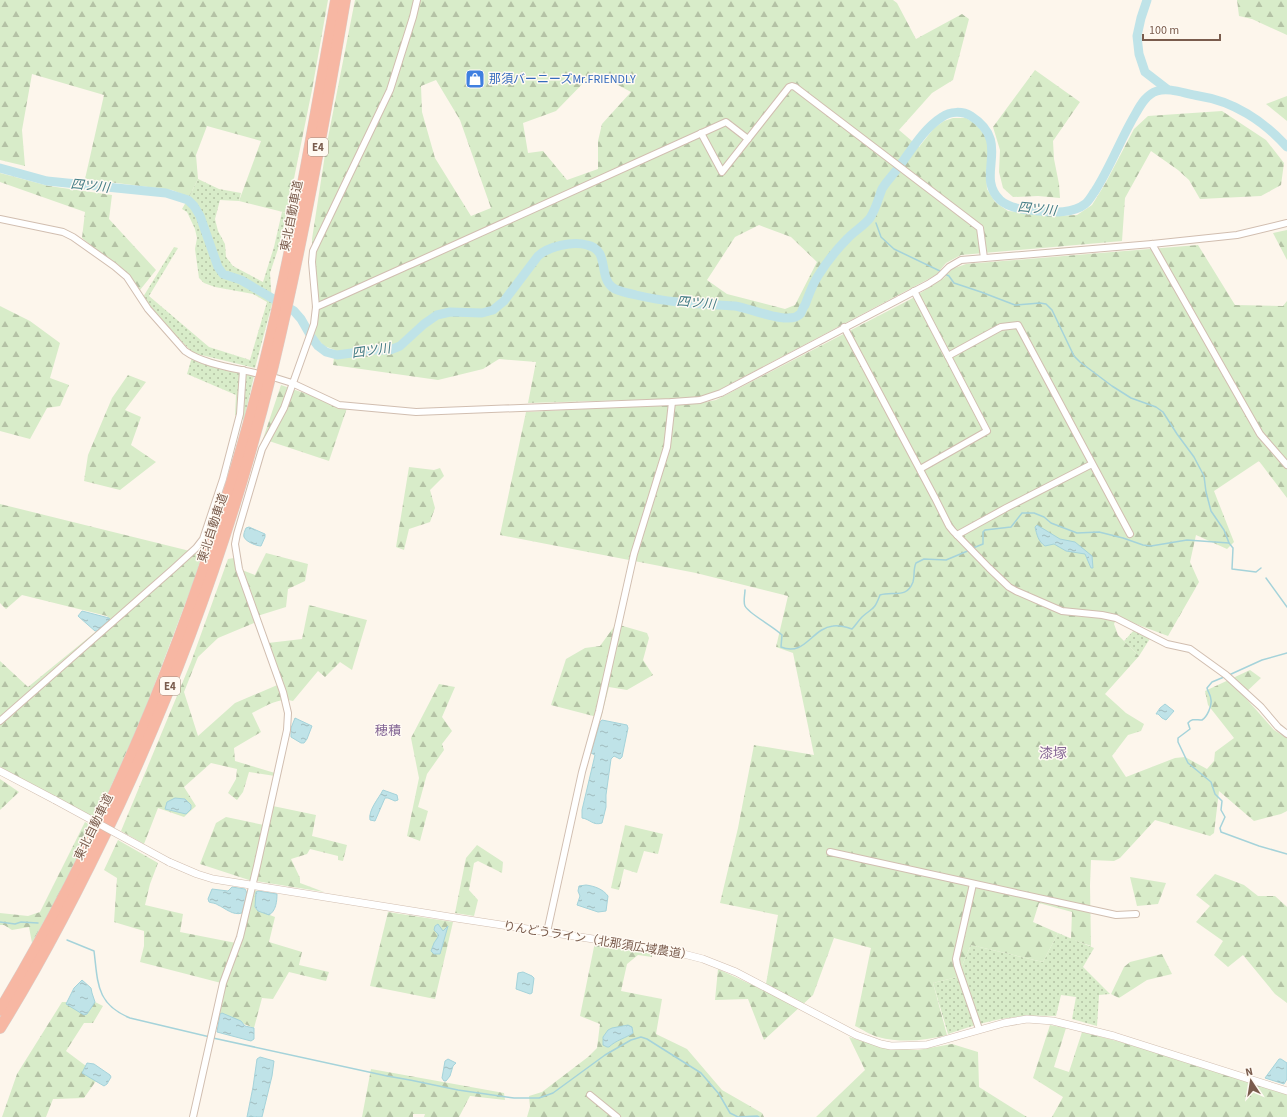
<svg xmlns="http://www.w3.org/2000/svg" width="1287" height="1117" font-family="'Source Sans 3','Noto Sans JP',sans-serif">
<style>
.grass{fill:url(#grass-dots)}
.forest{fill:url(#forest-firs);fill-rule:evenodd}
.water{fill:url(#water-ripples);stroke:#a5d3da}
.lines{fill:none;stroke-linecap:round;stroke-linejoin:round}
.stream{stroke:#a5d3da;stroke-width:1.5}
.river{stroke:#bfe3e8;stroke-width:9}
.minor-casing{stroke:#d1beb0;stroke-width:8}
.tertiary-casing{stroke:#d1beb0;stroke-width:8}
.motorway-casing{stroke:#dad1cd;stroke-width:12}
.minor{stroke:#fff;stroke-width:6}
.tertiary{stroke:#fff;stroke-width:7}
.motorway{stroke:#f7b7a3;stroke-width:11}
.tertiary-bridge-casing{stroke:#d1beb0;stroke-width:8;stroke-linecap:butt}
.tertiary-bridge{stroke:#fff;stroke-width:7}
.labels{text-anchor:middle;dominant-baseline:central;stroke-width:3;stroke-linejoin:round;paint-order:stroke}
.shield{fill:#fffaf3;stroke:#a28b7f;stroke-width:1}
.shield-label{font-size:11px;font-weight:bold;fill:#7a5c4d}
.shop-label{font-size:12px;fill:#366cbe;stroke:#fffaf3;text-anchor:start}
.street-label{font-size:12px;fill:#7a5c4d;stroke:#fffaf3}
.water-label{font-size:13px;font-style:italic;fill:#437c86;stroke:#fffaf3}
.neighbourhood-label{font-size:13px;fill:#846695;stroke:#fffaf3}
.quarter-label{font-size:14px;fill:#846695;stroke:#fffaf3}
</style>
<defs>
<pattern id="grass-dots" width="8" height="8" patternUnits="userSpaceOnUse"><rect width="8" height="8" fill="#d8ecc9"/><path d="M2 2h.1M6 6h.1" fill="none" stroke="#b4c2a5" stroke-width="1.8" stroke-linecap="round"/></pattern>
<pattern id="forest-firs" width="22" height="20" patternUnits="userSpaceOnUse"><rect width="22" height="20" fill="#d8ecc9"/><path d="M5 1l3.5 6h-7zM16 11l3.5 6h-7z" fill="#b4c2a5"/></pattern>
<pattern id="water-ripples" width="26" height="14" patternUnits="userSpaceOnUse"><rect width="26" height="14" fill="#bfe3e8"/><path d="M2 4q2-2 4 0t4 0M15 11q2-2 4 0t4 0" fill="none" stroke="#a0bbbe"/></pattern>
</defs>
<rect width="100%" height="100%" fill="#fdf6ec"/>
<g class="grass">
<polygon points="198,179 219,189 241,193 239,201 220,200 215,219 218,231 225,244 226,257 233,266 263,282 274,247 282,212 287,213 278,249 270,273 272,304 255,368 193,353 150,309 143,297 174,247 178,248 149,296 209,347 250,360 267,302 253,294 215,287 204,283 199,278 195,249 197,238 195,229 187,212 182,209 189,197"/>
<polygon points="192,357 254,376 244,420 235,415 236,395 187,374"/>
<polygon points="1135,629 1151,637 1139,656 1124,641"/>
<path d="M 1058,933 L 1094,948 L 1083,967 L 1110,994 L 1099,995 L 1097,1026 L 1072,1019 L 1076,997 L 1061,995 L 1056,1016 C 1013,1014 988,1020 948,1034 L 933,983 L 957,977 L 971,945 L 1043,962 Z"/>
</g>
<g class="forest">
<polygon points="0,0 328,0 312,90 287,213 239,201 261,141 207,126 196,155 198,179 189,197 172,190 85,179 104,95 32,74 22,130 25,166 0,160"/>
<path d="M 355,0 L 893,0 L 897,3 L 916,39 L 962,14 L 969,19 L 953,80 L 932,93 L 899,130 L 919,147 L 934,128 L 944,121 L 953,118 L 966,118 L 976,124 L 986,137 L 990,153 L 986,171 L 987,189 L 995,202 L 1008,211 L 1057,216 L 1077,215 L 1092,205 L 1105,184 L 1134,129 L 1148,116 L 1222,111 L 1266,140 L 1284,163 L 1281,185 L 1261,196 L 1200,199 L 1189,180 L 1178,170 L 1151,151 L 1125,198 L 1122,241 L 961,255 L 946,263 L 936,275 L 717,391 L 698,398 L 528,403 L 536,362 L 499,359 L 483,369 L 438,380 L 333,365 L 335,350 L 324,346 L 315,336 L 312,239 L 326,148 ZM 594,72 L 631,92 L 602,124 L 598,141 L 598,169 L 567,180 L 543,151 L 528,153 L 523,123 L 556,111 ZM 436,80 L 460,120 L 491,208 L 471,216 L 435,158 L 422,112 L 421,86 ZM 759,225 L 791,237 L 817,262 L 795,305 L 785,309 L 727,294 L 707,280 L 735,237 Z"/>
<polygon points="1237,0 1287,0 1287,35 1252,19 1239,16"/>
<polygon points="1035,70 1080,102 1053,141 1054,159 1059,184 1060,198 1038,196 1013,197 1003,188 999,172 1000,150 993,127"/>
<polygon points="1287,96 1287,121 1266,104"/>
<polygon points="0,173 49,186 112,195 109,219 156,270 140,290 130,277 82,238 85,212 0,182"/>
<polygon points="1287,230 1287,260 1273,233"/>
<path d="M 1198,245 L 1235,305 L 1283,306 L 1287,301 L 1287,498 L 1259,461 L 1214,491 L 1234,542 L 1227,549 L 1196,535 L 1190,562 L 1199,582 L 1168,636 L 1117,617 L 1114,624 L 1118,635 L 1139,656 L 1105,694 L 1126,713 L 1144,724 L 1141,731 L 1128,735 L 1112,756 L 1126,777 L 1175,758 L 1185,757 L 1207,769 L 1214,761 L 1215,752 L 1234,738 L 1208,705 L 1205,691 L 1250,670 L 1261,678 L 1243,695 L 1274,730 L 1287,738 L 1287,811 L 1281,814 L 1254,821 L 1219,791 L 1214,833 L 1210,836 L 1155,820 L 1120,858 L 1114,861 L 1091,860 L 1090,885 L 1091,946 L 1071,939 L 1072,912 L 1039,903 L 1033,922 L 1058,933 L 1043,962 L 971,945 L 957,977 L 933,983 L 947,1035 C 924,1041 901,1043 878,1037 C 870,1035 862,1029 855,1026 L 871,948 L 834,938 L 813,995 L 764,1040 L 748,999 L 715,1000 L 718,969 L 763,990 L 766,984 L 778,915 L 720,903 L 738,828 L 754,745 L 814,755 L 793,653 L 776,647 L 788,596 L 696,573 L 500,535 L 526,412 L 700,403 L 716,400 L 911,299 L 944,278 L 952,269 L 966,264 Z"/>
<polygon points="0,306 30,321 60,343 50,378 69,385 60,406 47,408 30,439 0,431"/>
<polygon points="128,375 146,382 125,410 141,417 131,445 156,462 120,490 84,481 88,455 112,398"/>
<polygon points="281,385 347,408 329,461 263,439"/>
<polygon points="409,467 434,470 440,468 444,476 430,490 435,508 430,522 409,529 404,550 396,547"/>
<polygon points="0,504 202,554 195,578 140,723 96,819 0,767 0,661 28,687 110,620 107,616 22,595 6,609 0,603"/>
<path d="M 266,553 L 308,564 L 305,581 L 288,589 L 286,607 L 254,617 L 254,623 L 218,638 L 198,657 L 184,692 L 198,736 L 235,703 L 282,683 L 268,643 L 302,639 L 309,605 L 367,620 L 352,670 L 340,662 L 325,677 L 318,671 L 293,701 C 278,697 265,707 252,713 L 261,732 L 234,748 L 235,761 L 275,773 L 275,776 L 249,772 L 243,792 L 237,800 L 228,793 L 236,779 L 237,769 L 211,763 L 184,787 L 196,806 L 184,817 L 158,808 L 144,844 L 121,831 L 191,662 L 228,559 L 234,558 L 242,570 L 255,575 Z"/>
<polygon points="616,624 647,633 649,638 643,660 653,675 627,690 609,687 601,718 551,705 566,659 585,648 600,646"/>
<polygon points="439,684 455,687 442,717 452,731 442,744 444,750 427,774 418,807 428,811 420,841 407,836 419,778 411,738"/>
<polygon points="0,779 19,792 0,810"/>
<polygon points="268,805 316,815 312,836 347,845 343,861 338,860 338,856 310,849 307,854 291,859 300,878 300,883 324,892 249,880 200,864 216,823 226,817 264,825"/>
<polygon points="85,822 92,826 64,885 32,943 29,927 12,930 4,925 0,925 0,913 28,916 40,912"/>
<polygon points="625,825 663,834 658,854 644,851 637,873 624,869 619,890 611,888"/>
<polygon points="118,840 158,863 150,884 145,905 183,914 180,932 236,943 249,889 258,891 256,892 255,907 257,910 275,917 269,942 302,952 299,965 329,972 326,981 289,972 273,999 262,998 254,1028 218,1013 225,984 140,962 144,946 144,931 114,922 117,878 104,870"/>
<polygon points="477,845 503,862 502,873 478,861 474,863 469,890 478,900 474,916 455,913 466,858"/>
<polygon points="1215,874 1244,885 1258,896 1275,896 1287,907 1287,1003 1275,994 1243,955 1228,967 1214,955 1223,941 1196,922 1210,906 1196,895"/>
<polygon points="1130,877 1166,883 1158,904 1137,906"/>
<polygon points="388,912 453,922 435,999 370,986"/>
<path d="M 595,942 L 652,952 L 652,957 L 638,955 L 627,964 L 621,991 L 662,999 L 656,1034 L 687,1049 L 722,1090 L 762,1113 L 764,1117 L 527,1117 L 530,1107 L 529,1096 L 542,1092 L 588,1057 L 597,1048 L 600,1024 L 580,1016 ZM 628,1025 L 633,1033 L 613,1043 L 609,1047 L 608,1030 Z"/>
<polygon points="1162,954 1172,974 1147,980 1119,998 1111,994 1124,967 1130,962"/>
<polygon points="62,1002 66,1002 84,1015 95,1002 103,1006 93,1023 84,1023 66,1051 86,1066 83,1073 96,1081 84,1098 53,1099 46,1117 2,1117 17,1074"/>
<polygon points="1050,1025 1066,1028 1054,1067 1069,1072 1082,1032 1136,1046 1287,1094 1287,1117 1052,1117 1063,1097 1033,1078"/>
<polygon points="849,1037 885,1048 918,1050 952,1044 978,1052 979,1087 1027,1117 816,1117 865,1070"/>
<polygon points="371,1069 504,1093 505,1100 470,1096 459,1117 424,1117 425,1114 413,1114 413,1117 362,1117"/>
</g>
<g class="water">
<path d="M 1037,525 L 1060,539 L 1075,542 L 1092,556 L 1093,568 L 1091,568 L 1085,554 L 1066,551 L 1054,544 L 1045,546 C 1038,541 1037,535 1035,527 Z"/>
<path d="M 249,527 L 265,534 L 265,537 L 261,546 C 257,546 246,542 244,537 C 243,535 245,530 246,528 Z"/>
<polygon points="82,611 109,618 110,619 97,631 95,631 79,617 78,616"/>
<polygon points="1165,704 1174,711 1166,720 1162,718 1158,714 1156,714 1160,708"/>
<polygon points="295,718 312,726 307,739 304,743 301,743 291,737 291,728"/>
<path d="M 602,720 L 627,725 L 628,728 L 622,757 L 620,759 L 614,756 L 611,759 L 606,795 L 606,807 L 602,823 C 593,826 590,819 582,818 L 582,810 L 595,755 L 591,753 L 600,722 Z"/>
<path d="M 383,790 L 397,795 L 398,800 L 395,801 L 388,798 L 385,798 L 375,821 L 370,820 C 368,810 379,798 383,790 Z"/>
<polygon points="175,798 185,799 191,805 191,809 186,814 165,809 167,802"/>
<path d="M 586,885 C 594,886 603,889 608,896 L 606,911 L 598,912 L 577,905 L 580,896 L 578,891 L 579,886 Z"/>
<path d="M 232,887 L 245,889 L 246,891 L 247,894 L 242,913 C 233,916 225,908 218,905 C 216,903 211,903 209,902 L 208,899 L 212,889 L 228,891 Z"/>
<path d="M 258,891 L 277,894 C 277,901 276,911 269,915 L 258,911 L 255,907 L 256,892 Z"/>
<polygon points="438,924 443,931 448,926 440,954 434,954 431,951 434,943 438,937 438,934 434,930 435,926"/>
<polygon points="523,972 532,976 534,978 532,993 530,994 516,989 518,973"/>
<polygon points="82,980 91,988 92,993 95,1002 87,1014 84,1015 66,1004 74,988"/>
<polygon points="222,1013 241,1021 245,1026 254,1028 254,1039 251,1041 217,1032 220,1014"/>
<path d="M 628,1025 L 632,1027 L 633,1033 C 626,1038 616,1040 609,1047 L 607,1047 L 603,1045 L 603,1037 L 608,1030 L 612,1028 Z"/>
<polygon points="260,1057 274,1061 272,1076 262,1117 247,1117 253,1087 257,1059"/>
<polygon points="448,1059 456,1063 453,1066 450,1076 446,1081 444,1081 442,1078 445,1061"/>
<polygon points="1279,1059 1281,1059 1287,1063 1287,1079 1284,1084 1265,1078"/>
<polygon points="87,1063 94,1064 110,1075 111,1077 107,1084 104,1086 82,1073"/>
</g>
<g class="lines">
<g class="stream">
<polyline points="876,223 881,237 894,249 942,272"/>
<polyline points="945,274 949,276 954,283 981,292 1015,305 1040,303 1046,304 1052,310 1074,356 1080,362 1112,386 1131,398 1156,407 1163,412 1177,434 1194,457 1204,476 1206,492 1211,511 1224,530 1229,543"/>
<polyline points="973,548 983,544 983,532 985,530 1011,527 1022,513 1034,513 1044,517 1051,523 1077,533 1099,532 1123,538 1143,545 1151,546 1187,540 1229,543 1233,548 1232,569 1256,572 1261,568"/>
<polyline points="1266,578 1287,607"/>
<path d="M 745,590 C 745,594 743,602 745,606 C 749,614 773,626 782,635 L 781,647 C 805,657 812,628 833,626 C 839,625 846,627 852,629 C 856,625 858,621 862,617 C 873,607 874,611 880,595 C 893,590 906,600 913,582 C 915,575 913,569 916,563 L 924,559 L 946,560 L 970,550"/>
<polyline points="1229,675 1262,660 1287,653"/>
<path d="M 1224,677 L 1212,682 L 1207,688 C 1208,692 1211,695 1211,700 C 1212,706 1207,717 1202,720 C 1196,720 1192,718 1188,723 L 1190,729 L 1178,738 L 1178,742 L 1188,763 L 1211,782 L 1215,794 L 1222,801 L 1221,810 L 1225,817 L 1220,828 L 1221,832 L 1259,846 L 1287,854"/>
<polyline points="0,922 15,924 21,922 38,923"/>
<path d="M 67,940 L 94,951 C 98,983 96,1004 130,1018 L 210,1037"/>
<polyline points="213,1038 387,1076 410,1080 458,1090 514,1098 539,1098 553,1093 605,1055 631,1040 641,1037 647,1039 701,1073 719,1094 730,1113 738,1117 757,1116 759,1117"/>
</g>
<g class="river">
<polyline points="1147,0 1141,18 1137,36 1139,54 1145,72 1167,89"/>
<path d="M 0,168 L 47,181 L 166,193 L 188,200 L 194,206 L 200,216 L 218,267 L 223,274 L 241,280 L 294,311 L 301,319 L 312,338 L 318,346 L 326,352 L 337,355 L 374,350 L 390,350 L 400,346 L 424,324 L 437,315 L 450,312 L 482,313 L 493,310 L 504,301 L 538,256 C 549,246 573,241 587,245 C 610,250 598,275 612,287 C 618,292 629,293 636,295 C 669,303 702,304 735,306 C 750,308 790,326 800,314 C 801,314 804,305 805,305 C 809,295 812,285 818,276 C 826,263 836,250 847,239 C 854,231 864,226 870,218 C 876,209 878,199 882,189 C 886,182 893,175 898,168 C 911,151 923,129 942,117 C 950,111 963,111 971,116 C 1013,143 974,175 1000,200 C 1010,209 1027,210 1040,211 C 1053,213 1074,213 1085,204 C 1089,201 1092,195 1095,191 C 1111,166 1121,138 1136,113 C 1141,104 1147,94 1157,91 C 1170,87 1185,94 1199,96 C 1233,101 1264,121 1287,147"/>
</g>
<defs>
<g id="minor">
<polyline points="701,133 722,172 789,87 792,86 795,87 980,228 984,258"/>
<path d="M 0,219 L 63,232 L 73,237 L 114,266 L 127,277 L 148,309 L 185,351 C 203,364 234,368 255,373"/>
<polyline points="1152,244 1260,434 1287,465"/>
<polyline points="914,291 987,431 920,469"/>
<path d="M 316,307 C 348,293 380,278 412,264 L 726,122 L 748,139"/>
<polyline points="844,327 935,498 949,526 953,531 989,568 1009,587 1016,591 1062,611 1102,615 1116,618 1167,644 1190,649 1226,675 1261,707 1278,727 1287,734"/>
<polyline points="948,356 1001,327 1018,325 1130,534"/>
<polyline points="276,378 292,383 339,405 416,412 672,402 700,400 721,393 928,284 939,277 949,267 961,260 1152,244 1237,235 1287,223"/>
<polyline points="957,535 1006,508 1092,464"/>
<polyline points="0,721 173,569 196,548 203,539 223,479 240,414 243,370"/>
<polyline points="830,852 1116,915 1136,914"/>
<polyline points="973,884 956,959 957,965 979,1029"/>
<polyline points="547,932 582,772 599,711 634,554 667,447 672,402"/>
<polyline points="590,1095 617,1117"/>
<polyline points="193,1117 223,983 240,937 257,866 287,730 288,713 283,692 239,569 235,544 237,534 262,449 284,408 314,324 316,307 312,262 313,251 390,90 413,17 417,0"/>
</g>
<g id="tertiary">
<polyline points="0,771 55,800"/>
<polyline points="169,862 197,874 213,879 456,918 672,951 703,959 736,972 856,1035 881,1044 891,1046 926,1045 1004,1023 1027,1019 1053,1021 1114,1036 1287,1091"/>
</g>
<g id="motorway">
<path d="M 0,1010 C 120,810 207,591 264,365 C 294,245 314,122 336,0"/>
<path d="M 0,1028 C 45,956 83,881 119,805 C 184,664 236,517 273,366 C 302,245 324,122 345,0"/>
</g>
</defs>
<use href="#minor" class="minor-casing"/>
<use href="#tertiary" class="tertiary-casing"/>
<use href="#motorway" class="motorway-casing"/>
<use href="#minor" class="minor"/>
<use href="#tertiary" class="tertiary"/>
<use href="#motorway" class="motorway"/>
<defs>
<polyline id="tertiary-bridge" points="55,800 169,862"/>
</defs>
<use href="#tertiary-bridge" class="tertiary-bridge-casing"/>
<use href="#tertiary-bridge" class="tertiary-bridge"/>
</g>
<defs>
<symbol id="shop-square" viewBox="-11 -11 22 22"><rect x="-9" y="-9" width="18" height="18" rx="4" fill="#3f7fe0" stroke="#fffaf3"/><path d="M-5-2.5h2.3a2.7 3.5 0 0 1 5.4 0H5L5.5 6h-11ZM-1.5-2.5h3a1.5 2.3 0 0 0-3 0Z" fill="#fff"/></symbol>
</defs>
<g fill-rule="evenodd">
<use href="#shop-square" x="464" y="68" width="22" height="22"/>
</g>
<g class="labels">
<g class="shield">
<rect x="308" y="138" width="20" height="18" rx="3"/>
<rect x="160" y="677" width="20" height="18" rx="3"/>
</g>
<g class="shield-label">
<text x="318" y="147">E4</text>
<text x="170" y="686">E4</text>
</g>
<g class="shop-label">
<text x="489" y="79">那須バーニーズMr.FRIENDLY</text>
</g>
<g class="street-label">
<text transform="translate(292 216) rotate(-79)">東北自動車道</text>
<text transform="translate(213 528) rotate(-72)">東北自動車道</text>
<text transform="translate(94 827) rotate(-64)">東北自動車道</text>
<text transform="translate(598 941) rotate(9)">りんどうライン（北那須広域農道）</text>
</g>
<g class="water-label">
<text transform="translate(90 186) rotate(6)">四ツ川</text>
<text transform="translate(1037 209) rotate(6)">四ツ川</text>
<text transform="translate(696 303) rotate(5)">四ツ川</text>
<text transform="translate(371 351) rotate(-8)">四ツ川</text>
</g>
<g class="neighbourhood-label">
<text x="388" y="731">穂積</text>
</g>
<g class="quarter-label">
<text x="1053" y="754">漆塚</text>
</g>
</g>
<g transform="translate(1251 1081) rotate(348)" stroke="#fffaf3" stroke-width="3" paint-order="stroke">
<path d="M0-3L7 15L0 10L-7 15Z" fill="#7a5c4d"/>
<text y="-6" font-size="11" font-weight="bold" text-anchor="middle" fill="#7a5c4d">N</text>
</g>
<path d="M1143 34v6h77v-6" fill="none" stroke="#7a5c4d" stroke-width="2"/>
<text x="1149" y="34" font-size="12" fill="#7a5c4d" stroke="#fffaf3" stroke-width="3" paint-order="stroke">100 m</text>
</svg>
